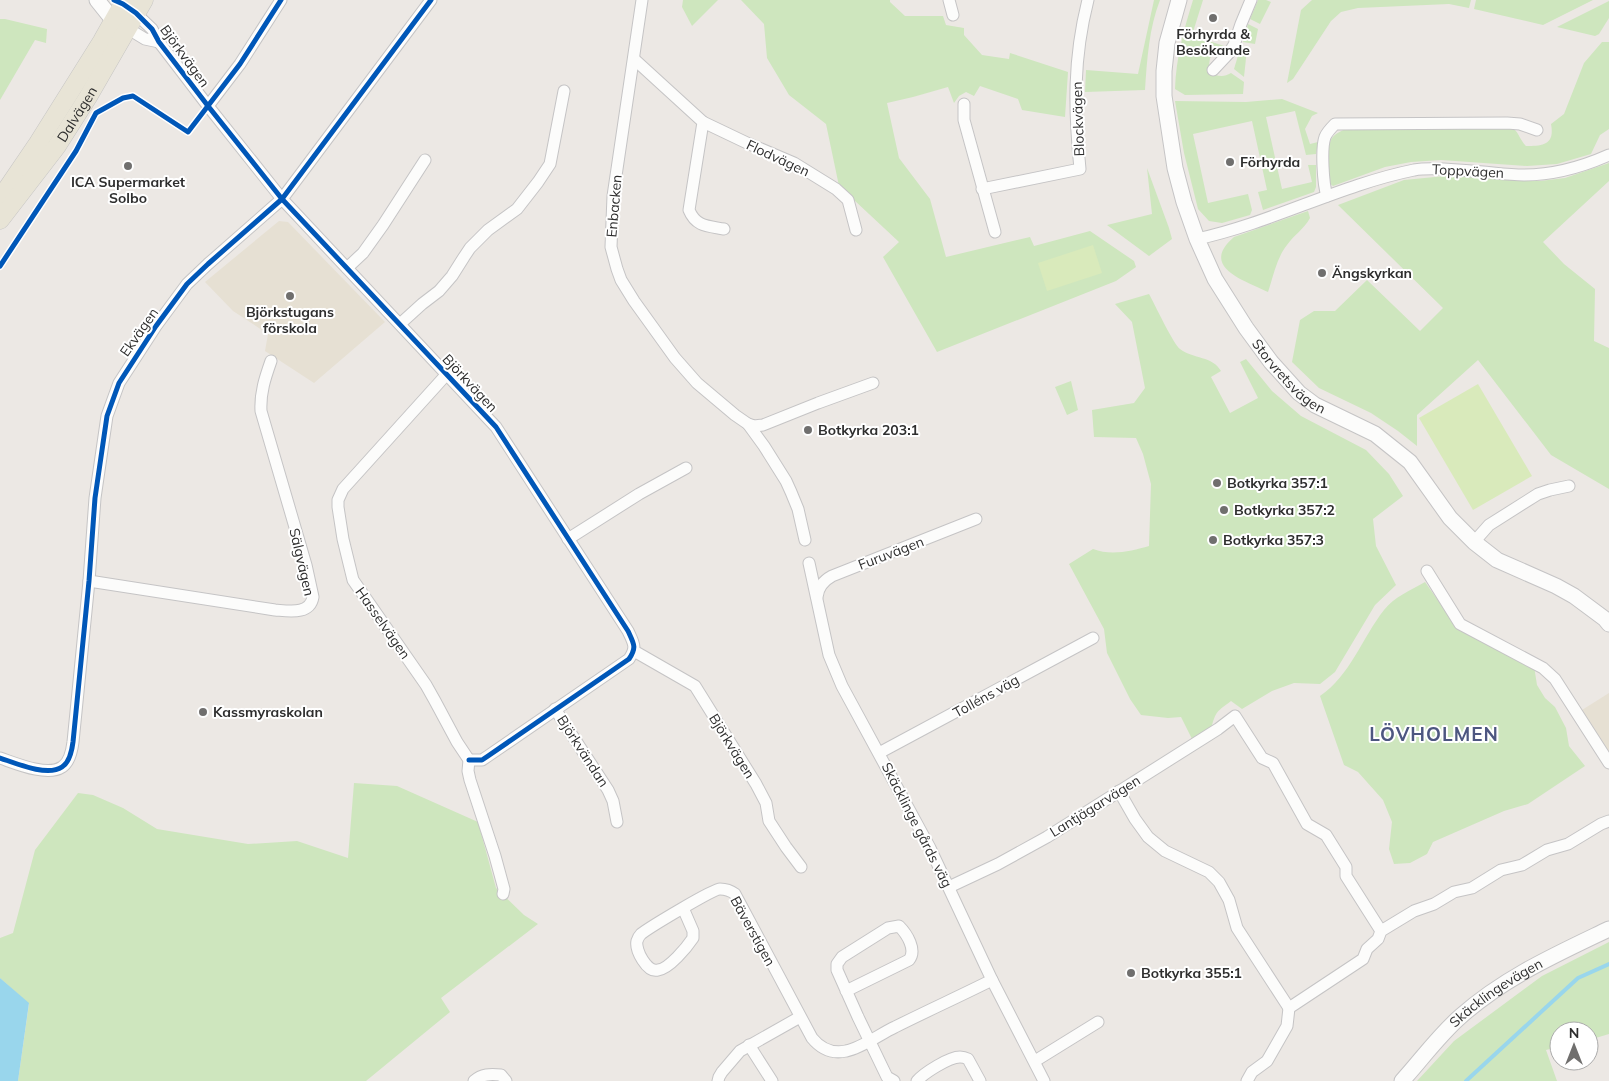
<svg xmlns="http://www.w3.org/2000/svg" width="1609" height="1081" font-family="Mulish,sans-serif">
<style>
.education{fill:#e6e0d3}
.green{fill:#cee6be}
.pitch{fill:#d9eabb}
.water{fill:#99d6ec}
.lines{fill:none;stroke-linecap:round;stroke-linejoin:round}
.stream{stroke:#99d6ec;stroke-width:4}
.street-casing{stroke:#c5c4c5;stroke-width:13}
.secondary-casing{stroke:#c5c4c5;stroke-width:17}
.primary-casing{stroke:#c6c5c4;stroke-width:19}
.street{stroke:#fcfcfb;stroke-width:11}
.secondary{stroke:#fcfcfb;stroke-width:15}
.primary{stroke:#e8e4d6;stroke-width:18}
.cycleway-casing{stroke:#fff;stroke-width:8}
.cycleway{stroke:#0057b8;stroke-width:5}
.poi-dot{fill:#706f6e;stroke:#fff;stroke-width:2}
.labels{text-anchor:middle;dominant-baseline:central;stroke-width:4;stroke-linejoin:round;paint-order:stroke}
.poi-label{font-size:14px;font-weight:bold;fill:#2e2e2e;stroke:#fff;text-anchor:start}
.street-label{font-size:14px;fill:#2e2e2e;stroke:#fff}
.district-label{font-size:19px;font-weight:bold;letter-spacing:1px;fill:#4d5680;stroke:#fff}
</style>
<rect width="100%" height="100%" fill="#ece8e4"/>
<g class="education">
<polygon points="279,221 288,222 385,322 314,383 265,351 268,334 233,311 205,282"/>
<polygon points="1609,693 1609,754 1582,710"/>
</g>
<g class="green">
<polygon points="683,0 718,0 692,26 682,7"/>
<polygon points="741,0 890,0 890,2 905,16 943,16 946,25 964,28 964,35 982,55 1009,59 1010,53 1068,72 1065,117 1022,110 1018,99 980,86 974,96 966,92 959,96 954,103 948,87 913,97 887,103 899,158 930,199 946,257 1030,237 1034,246 1090,231 1134,261 1136,267 1116,281 937,352 883,257 899,242 839,186 826,124 789,95 767,58 764,24"/>
<path d="M 1154,0 L 1160,0 C 1149,28 1147,60 1145,90 L 1085,92 L 1086,70 L 1138,74 Z"/>
<path d="M 1193,0 L 1203,0 L 1193,32 L 1210,36 L 1209,41 L 1224,46 L 1210,58 L 1208,72 C 1217,76 1223,78 1231,73 L 1244,82 L 1243,94 L 1185,95 L 1175,89 C 1176,58 1184,29 1193,0 Z"/>
<polygon points="1258,0 1266,0 1271,2 1260,24 1250,19"/>
<polygon points="1312,0 1471,0 1469,8 1449,4 1358,8 1341,12 1331,21 1293,79 1287,83 1301,10"/>
<polygon points="1476,0 1593,0 1543,25 1474,9"/>
<polygon points="1609,1 1609,18 1599,34 1595,36 1557,27"/>
<polygon points="0,19 5,19 47,29 46,43 35,40 0,100"/>
<polygon points="1248,24 1258,29 1255,44 1243,42"/>
<path d="M 1602,42 L 1609,42 L 1609,129 L 1600,135 L 1591,154 L 1557,164 L 1527,166 L 1441,160 L 1411,162 L 1385,167 L 1333,186 L 1329,183 C 1329,172 1326,147 1332,138 C 1336,133 1341,131 1346,129 L 1513,128 C 1519,133 1520,140 1526,146 C 1543,146 1555,145 1551,124 L 1564,114 L 1584,63 Z"/>
<polygon points="1240,49 1247,49 1244,77 1234,69"/>
<polygon points="1282,99 1318,113 1312,116 1305,129 1310,144 1318,142 1316,154 1306,155 1295,111 1266,117 1282,189 1312,182 1308,165 1316,165 1316,187 1314,192 1263,210 1258,192 1267,190 1252,121 1193,134 1208,203 1248,194 1252,210 1250,215 1222,223 1209,221 1198,209 1184,153 1175,101 1246,102"/>
<polygon points="1609,163 1609,181 1543,242 1564,264 1595,289 1594,341 1609,348 1609,489 1551,455 1478,360 1417,415 1417,446 1398,431 1371,413 1319,388 1292,362 1300,320 1314,311 1335,311 1367,280 1420,331 1443,308 1338,205 1404,180 1445,176 1540,181 1565,178"/>
<polygon points="1147,168 1169,228 1172,239 1149,256 1107,225 1152,214"/>
<path d="M 1308,211 L 1310,218 C 1304,229 1294,235 1287,245 C 1277,257 1273,277 1268,292 C 1244,280 1199,267 1234,237 Z"/>
<path d="M 1149,294 C 1154,303 1174,345 1180,349 C 1193,359 1213,356 1221,371 L 1211,377 L 1230,413 L 1258,398 L 1240,362 L 1246,359 L 1272,391 L 1301,416 L 1366,450 L 1389,474 L 1403,496 L 1373,519 L 1376,546 L 1396,585 L 1375,605 L 1335,672 L 1320,684 L 1294,683 L 1272,691 L 1242,709 L 1231,701 C 1217,712 1216,710 1211,729 L 1192,739 L 1181,717 L 1168,718 L 1141,715 L 1130,699 L 1107,653 L 1104,629 L 1069,564 L 1093,549 C 1111,556 1132,551 1149,546 L 1151,484 L 1143,454 L 1136,438 L 1094,437 L 1092,410 L 1134,403 L 1145,388 L 1132,322 L 1115,304 Z"/>
<polygon points="1071,381 1078,410 1067,415 1055,387"/>
<path d="M 1425,582 L 1459,630 L 1534,666 L 1537,685 L 1545,698 L 1555,707 L 1566,728 L 1569,746 L 1585,766 L 1528,804 L 1504,811 L 1433,842 L 1427,854 L 1410,863 L 1394,864 L 1389,849 L 1392,822 L 1383,800 L 1358,772 L 1344,765 L 1320,696 C 1350,676 1362,638 1384,610 C 1394,597 1411,590 1425,582 Z"/>
<polygon points="354,783 397,786 478,822 496,888 524,915 538,924 441,998 450,1012 366,1081 18,1081 29,1004 0,978 0,938 13,933 35,850 78,793 93,795 123,808 157,829 248,844 297,841 348,858"/>
<polygon points="1609,942 1609,1034 1589,1040 1589,1031 1559,1031 1559,1047 1546,1050 1557,1081 1417,1081 1454,1041 1542,976"/>
</g>
<g class="pitch">
<polygon points="1093,245 1102,273 1047,291 1038,263"/>
<polygon points="1478,384 1532,476 1473,510 1419,418"/>
</g>
<polygon class="water" points="0,978 29,1003 18,1081 0,1081"/>
<g class="lines">
<polyline class="stream" points="1466,1081 1578,978 1609,964"/>
<defs>
<g id="street">
<polyline points="642,0 613,196 611,247 617,269 621,280 634,301 675,358 697,383 735,415 748,424 764,446 786,481 791,492 798,509 805,540"/>
<polyline points="949,0 953,15"/>
<path d="M 131,9 L 152,29 L 159,42 L 208,106 L 282,199 L 496,427 L 628,631 C 634,644 637,647 629,659 L 488,756 L 482,760 L 469,760"/>
<polyline points="122,25 145,39 159,42"/>
<path d="M 634,59 L 703,122 L 689,210 C 696,227 708,226 724,229"/>
<polyline points="1213,70 1229,53 1234,45 1241,24 1251,0"/>
<polyline points="964,104 964,120 995,232"/>
<polyline points="208,106 240,64 281,0"/>
<polyline points="703,122 747,143 794,163 836,189 848,200 856,230"/>
<path d="M 982,189 L 1080,169 C 1074,109 1073,59 1088,0"/>
<path d="M 1327,196 C 1323,184 1321,148 1325,137 C 1327,132 1331,128 1335,124 L 1507,123 L 1520,124 L 1537,130"/>
<path d="M 1197,239 C 1271,223 1340,185 1414,170 C 1433,167 1453,170 1471,171 C 1489,172 1507,175 1524,175 C 1554,175 1582,167 1609,155"/>
<polyline points="347,268 363,253 383,225 425,160"/>
<polyline points="400,324 422,304 439,291 452,276 464,257 470,248 488,230 517,209 538,182 550,164 564,91"/>
<polyline points="446,375 343,489 338,500 338,507 343,539 353,580 426,685 435,701 457,742 469,760 468,771 470,780 495,856 504,889 503,894"/>
<polyline points="748,424 754,426 763,425 818,403 873,383"/>
<polyline points="568,539 639,494 686,468"/>
<polyline points="1474,542 1489,525 1538,494 1550,490 1569,486"/>
<polyline points="809,563 829,655 842,686 930,848 992,980 1044,1081"/>
<polyline points="1427,571 1460,624 1543,668 1555,679 1609,763"/>
<path d="M 89,581 L 275,610 C 289,611 310,615 313,597 L 306,565 L 261,411 C 260,393 265,378 271,361"/>
<path d="M 817,597 C 818,587 823,581 832,576 L 976,519"/>
<polyline points="634,651 695,686 756,784 766,803 769,821 786,847 801,867"/>
<polyline points="555,709 608,790 613,801 617,822"/>
<polyline points="879,753 1093,638"/>
<path d="M 0,758 C 15,763 47,777 62,767 C 70,762 72,750 73,742 L 89,581 L 95,498 L 107,416 L 119,383 L 156,326 L 187,284 L 208,264 L 282,199 L 431,0"/>
<polyline points="1119,791 1135,819 1148,837 1165,851 1209,872 1219,882 1229,900 1237,928 1289,1008"/>
<polyline points="949,887 998,864 1047,837 1218,729 1235,716 1262,758 1273,763 1307,824 1326,835 1346,867 1346,876 1381,931"/>
<path d="M 683,908 L 693,931 L 693,938 C 687,947 669,969 658,970 C 647,973 635,950 637,941 C 638,938 639,936 641,934 C 650,927 713,889 720,889 C 726,889 731,891 735,894 L 812,1038 C 821,1049 832,1054 846,1051 C 862,1048 880,1034 895,1027 C 927,1011 960,996 992,980"/>
<path d="M 846,991 L 909,960 C 917,950 907,934 899,926 L 888,928 L 842,957 L 837,964 L 837,970 L 858,1017 L 887,1077 L 894,1081"/>
<polyline points="749,1045 772,1081"/>
<polyline points="1035,1061 1098,1022"/>
<path d="M 474,1081 C 482,1074 490,1074 501,1075 L 506,1081"/>
<polyline points="718,1081 719,1077 722,1072 740,1051 800,1017"/>
<path d="M 917,1081 C 924,1073 949,1057 960,1057 C 962,1057 966,1058 968,1059 L 980,1081"/>
<polyline points="1247,1081 1252,1072 1267,1061 1287,1026 1289,1008 1363,959 1367,949 1378,939 1381,931 1414,911 1434,904 1454,892 1472,888 1501,870 1522,865 1547,850 1568,844 1601,824 1609,821"/>
</g>
<g id="secondary">
<polyline points="97,0 113,20"/>
<path id="s1" d="M 1179,0 L 1167,43 L 1164,71 L 1164,96 L 1175,168 L 1184,202 L 1197,239 L 1215,279 L 1246,328 L 1271,362 L 1299,393 L 1315,405 L 1375,434 L 1410,462 L 1450,518 L 1474,542 L 1497,560 L 1556,586 L 1574,596 L 1605,619 L 1609,624"/>
<path id="s2" d="M 1402,1081 C 1422,1059 1439,1035 1461,1016 C 1505,977 1557,954 1609,929"/>
</g>
<g id="primary">
<polyline points="0,199 38,143 102,41 125,0"/>
<path id="s3" d="M 0,220 L 57,146 L 88,97 L 144,0"/>
</g>
</defs>
<use href="#street" class="street-casing"/>
<use href="#secondary" class="secondary-casing"/>
<use href="#primary" class="primary-casing"/>
<use href="#street" class="street"/>
<use href="#secondary" class="secondary"/>
<use href="#primary" class="primary"/>
<defs>
<g id="cycleway">
<path d="M 114,0 L 123,4 L 136,13 L 152,29 L 159,42 L 208,106 L 282,199 L 496,427 L 628,631 C 634,644 637,647 629,659 L 488,756 L 482,760 L 469,760"/>
<polyline points="0,266 76,151 96,113 123,98 133,96 188,132 240,64 281,0"/>
<path d="M 0,758 C 15,763 47,777 62,767 C 70,762 72,750 73,742 L 89,581 L 95,498 L 107,416 L 119,383 L 156,326 L 187,284 L 208,264 L 282,199 L 431,0"/>
</g>
</defs>
<use href="#cycleway" class="cycleway-casing"/>
<use href="#cycleway" class="cycleway"/>
</g>
<g class="poi-dot">
<circle cx="1213" cy="18" r="5"/>
<circle cx="1230" cy="162" r="5"/>
<circle cx="128" cy="166" r="5"/>
<circle cx="1322" cy="273" r="5"/>
<circle cx="290" cy="296" r="5"/>
<circle cx="808" cy="430" r="5"/>
<circle cx="1217" cy="483" r="5"/>
<circle cx="1224" cy="510" r="5"/>
<circle cx="1213" cy="540" r="5"/>
<circle cx="203" cy="712" r="5"/>
<circle cx="1131" cy="973" r="5"/>
</g>
<g class="labels">
<g class="poi-label">
<text x="1213" y="34" text-anchor="middle">Förhyrda &amp;<tspan x="1213" dy="16">Besökande</tspan></text>
<text x="1240" y="162">Förhyrda</text>
<text x="128" y="182" text-anchor="middle">ICA Supermarket<tspan x="128" dy="16">Solbo</tspan></text>
<text x="1332" y="273">Ängskyrkan</text>
<text x="290" y="312" text-anchor="middle">Björkstugans<tspan x="290" dy="16">förskola</tspan></text>
<text x="818" y="430">Botkyrka 203:1</text>
<text x="1227" y="483">Botkyrka 357:1</text>
<text x="1234" y="510">Botkyrka 357:2</text>
<text x="1223" y="540">Botkyrka 357:3</text>
<text x="213" y="712">Kassmyraskolan</text>
<text x="1141" y="973">Botkyrka 355:1</text>
</g>
<g class="street-label">
<text transform="translate(185 56) rotate(54)">Björkvägen</text>
<text stroke="none"><textPath href="#s3" startOffset="131">Dalvägen</textPath></text>
<text transform="translate(1078 119) rotate(-92)">Blockvägen</text>
<text transform="translate(778 158) rotate(25)">Flodvägen</text>
<text transform="translate(1468 171) rotate(3)">Toppvägen</text>
<text transform="translate(614 206) rotate(-85)">Enbacken</text>
<text transform="translate(139 332) rotate(-55)">Ekvägen</text>
<text stroke="none"><textPath href="#s1" startOffset="412">Storvretsvägen</textPath></text>
<text transform="translate(470 383) rotate(47)">Björkvägen</text>
<text transform="translate(891 553) rotate(-21)">Furuvägen</text>
<text transform="translate(302 562) rotate(77)">Sälgvägen</text>
<text transform="translate(383 623) rotate(55)">Hasselvägen</text>
<text transform="translate(986 696) rotate(-29)">Tolléns väg</text>
<text transform="translate(732 746) rotate(58)">Björkvägen</text>
<text transform="translate(583 751) rotate(57)">Björkvändan</text>
<text transform="translate(1095 806) rotate(-32)">Lantjägarvägen</text>
<text transform="translate(917 825) rotate(63)">Skäcklinge gårds väg</text>
<text transform="translate(753 931) rotate(61)">Bäverstigen</text>
<text stroke="none"><textPath href="#s2" startOffset="130">Skäcklingevägen</textPath></text>
</g>
<g class="district-label">
<text x="1434" y="734">LÖVHOLMEN</text>
</g>
</g>
<g transform="translate(1574 1046)"><circle r="24" fill="#ffffff" stroke="#ababab"/>
<path d="M0-4L9 19L0 12L-9 19Z" fill="#706f6e"/>
<text y="-8" font-size="14" font-weight="bold" text-anchor="middle" fill="#2e2e2e">N</text>
</g>
</svg>
